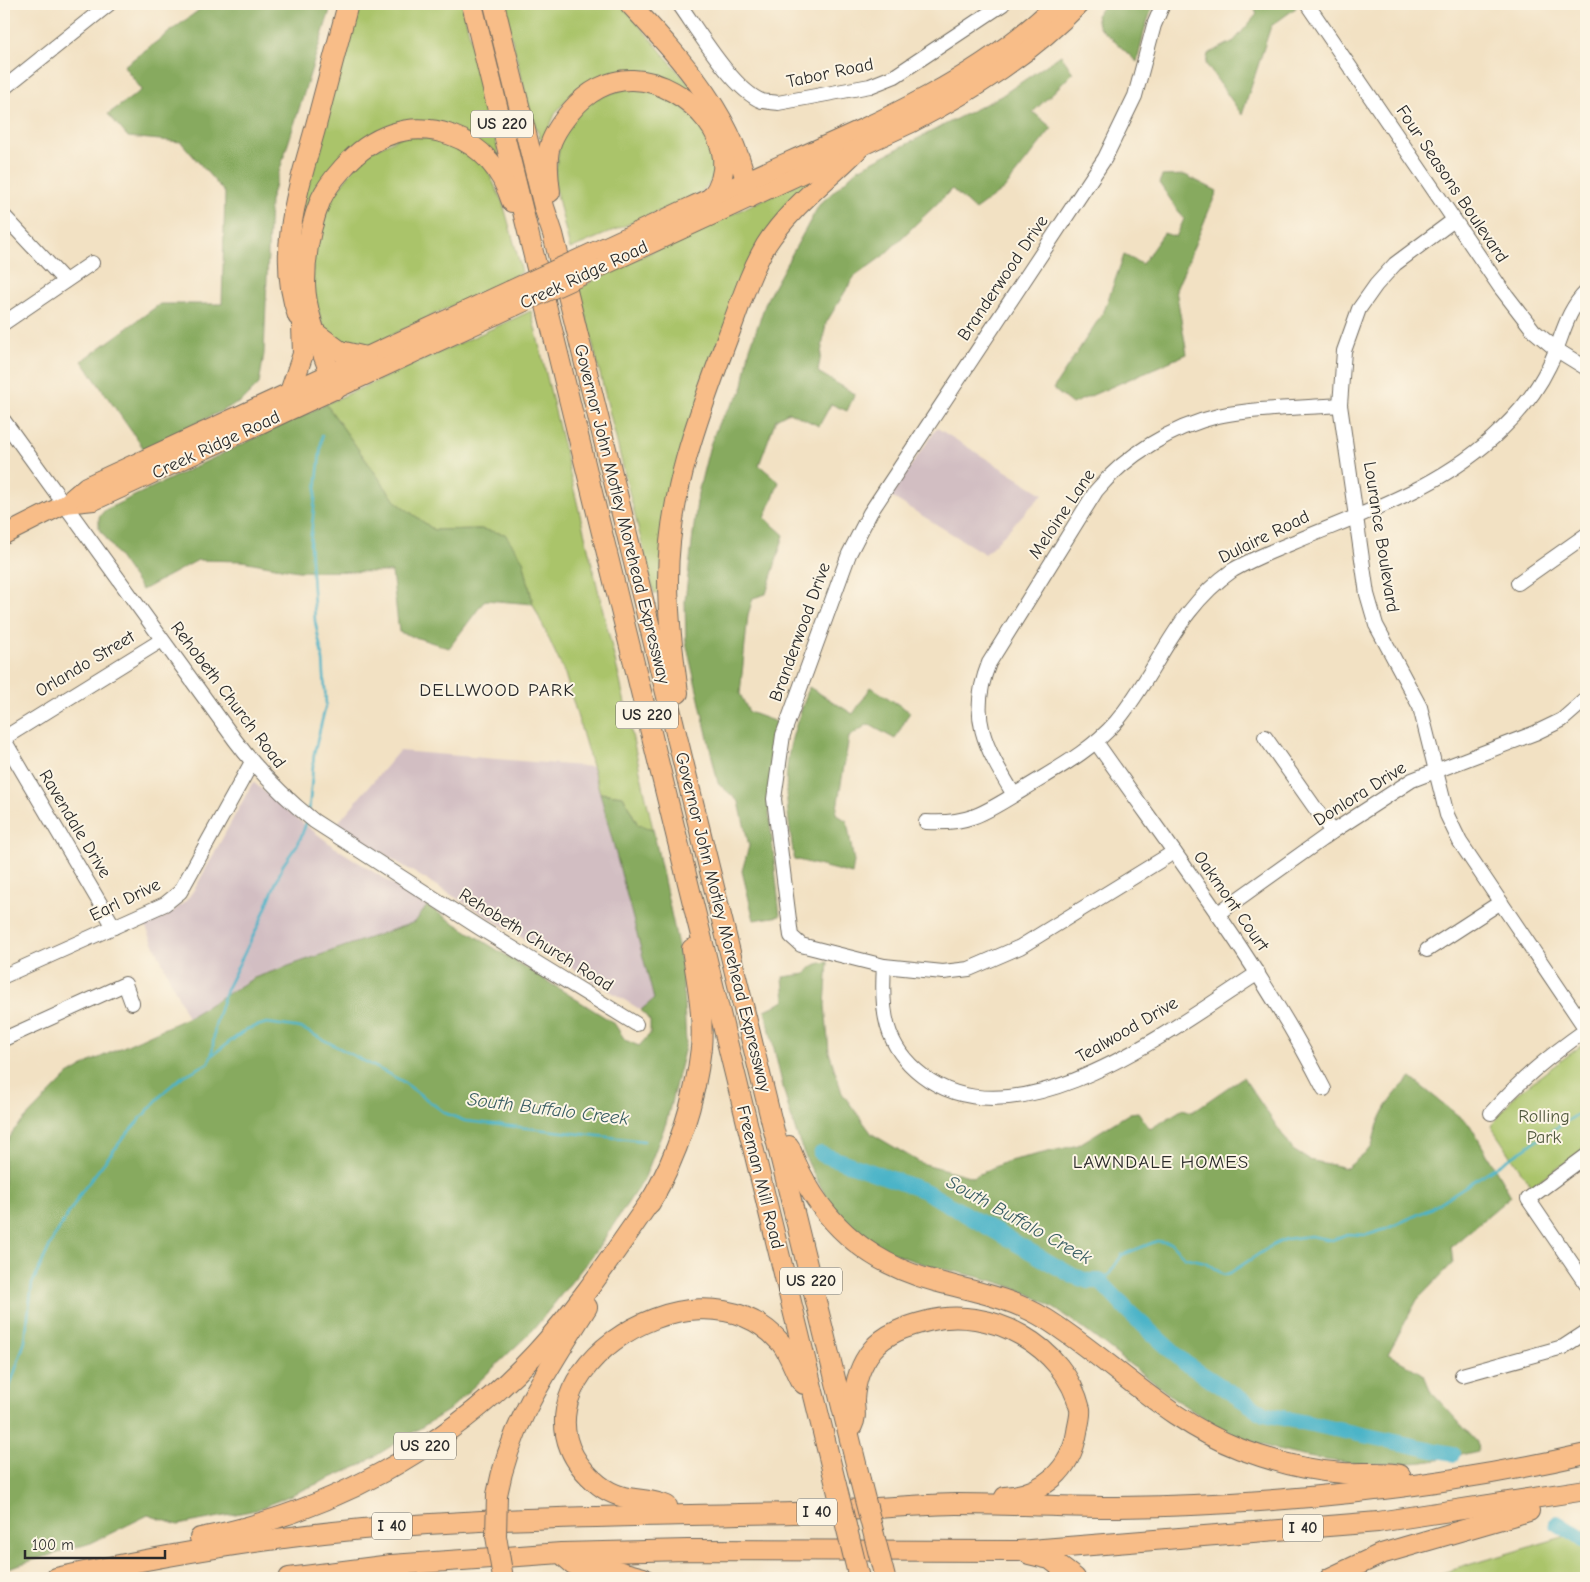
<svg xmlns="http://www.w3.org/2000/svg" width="1590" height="1582" font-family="'Comic Neue',sans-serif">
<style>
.industrial{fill:#d2bec2}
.green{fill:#aac46a;stroke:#6a784a}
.forest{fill:#87aa5e;stroke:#596a44}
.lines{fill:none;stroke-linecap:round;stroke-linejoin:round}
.stream{stroke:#4bb4c8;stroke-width:2.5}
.river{stroke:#4bb4c8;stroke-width:16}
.minor-casing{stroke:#716b60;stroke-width:16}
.major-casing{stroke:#716b60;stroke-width:20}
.highway-casing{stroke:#716b60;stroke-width:22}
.minor{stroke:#fff;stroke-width:14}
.major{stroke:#f8bd88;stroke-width:18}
.highway{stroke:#f8bd88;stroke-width:20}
.major-bridge-casing{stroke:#716b60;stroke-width:20;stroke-linecap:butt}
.highway-bridge-casing{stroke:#716b60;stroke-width:22;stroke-linecap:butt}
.major-bridge{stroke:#f8bd88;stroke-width:18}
.highway-bridge{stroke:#f8bd88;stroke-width:20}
.labels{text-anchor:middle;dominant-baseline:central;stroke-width:4;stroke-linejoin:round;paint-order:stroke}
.shield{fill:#fcf5e5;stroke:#6a6863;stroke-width:1}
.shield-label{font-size:16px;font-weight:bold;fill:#2b2b2b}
.street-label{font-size:18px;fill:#2b2b2b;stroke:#fcf5e5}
.park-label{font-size:18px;fill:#51593e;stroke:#fcf5e5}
.neighbourhood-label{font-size:19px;letter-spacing:1px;fill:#2b2b2b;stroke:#fcf5e5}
.water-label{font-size:19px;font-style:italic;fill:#365b62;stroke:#fcf5e5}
</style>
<rect width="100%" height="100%" fill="#fcf5e5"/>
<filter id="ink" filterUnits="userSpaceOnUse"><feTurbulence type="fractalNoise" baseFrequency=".02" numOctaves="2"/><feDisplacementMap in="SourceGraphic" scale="10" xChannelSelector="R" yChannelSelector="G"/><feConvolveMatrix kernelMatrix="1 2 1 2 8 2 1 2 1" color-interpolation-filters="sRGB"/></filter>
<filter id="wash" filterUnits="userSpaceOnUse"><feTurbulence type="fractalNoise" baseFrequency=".0096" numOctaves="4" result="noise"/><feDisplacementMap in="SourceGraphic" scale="20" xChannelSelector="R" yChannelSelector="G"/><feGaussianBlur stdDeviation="1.12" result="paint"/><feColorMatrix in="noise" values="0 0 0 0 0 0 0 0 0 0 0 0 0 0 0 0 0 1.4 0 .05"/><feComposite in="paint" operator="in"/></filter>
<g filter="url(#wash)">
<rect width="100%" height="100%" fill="#f2e1c3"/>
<g class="industrial">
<polygon points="937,428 1043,494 985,554 890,496"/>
<polygon points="399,751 594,767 654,999 641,1010 336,825"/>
<polygon points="253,782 291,814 333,846 427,906 415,922 254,978 188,1018 145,925 167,916 186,901 197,885"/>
</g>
<g class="green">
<polygon points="354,4 462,4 501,162 451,128 351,147 296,269 298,214"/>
<polygon points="503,4 621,4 699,96 677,87 583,88 567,99 555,114 545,138 541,140 531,115"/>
<path d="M 629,87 C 641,89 656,90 667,95 C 672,98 678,104 682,107 C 710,130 735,171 695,196 L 570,249 L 554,181 L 562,130 L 583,103 Z"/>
<polygon points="406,135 451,142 486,167 503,203 522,272 369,346 355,348 323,329 312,284 313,255 328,202 365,154"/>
<polygon points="807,179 810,184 791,202 691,422 663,592 654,593 579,288 632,261"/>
<polygon points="531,311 620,681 653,829 638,825 623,796 600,793 565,674 533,604 523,560 481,529 434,530 395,501 326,404"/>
<polygon points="1586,1042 1586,1149 1531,1186 1491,1126 1515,1095"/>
<polygon points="1586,1530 1586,1578 1441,1578 1439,1574"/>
</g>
<g class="forest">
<polygon points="207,4 332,4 270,201 264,354 259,384 242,401 144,449 82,361 160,304 222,304 225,193 181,142 128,137 108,114 142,90 124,66"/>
<polygon points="1106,4 1154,4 1145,28 1137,62 1098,26 1096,15"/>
<polygon points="1253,4 1293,4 1296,8 1271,26 1242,115 1206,64 1208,54 1234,41 1257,14"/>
<polygon points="1061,55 1073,73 1033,112 1052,128 1004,189 975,210 952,189 883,256 854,277 826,323 818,372 855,394 847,411 831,404 819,426 789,412 776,419 759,465 779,482 765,518 784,535 766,594 753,598 748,615 740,694 749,712 782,724 769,812 780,916 754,920 742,871 749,846 739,802 718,783 686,642 685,601 698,493 710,445 719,422 742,391 749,351 767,299 819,205 858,169 1001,96"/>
<polygon points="1185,175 1217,191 1176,290 1187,354 1072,404 1053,389 1104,311 1124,255 1142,264 1164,233 1176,237 1184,219 1159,183 1162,176"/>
<polygon points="326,404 395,501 434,530 481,529 505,534 523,560 533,604 485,600 449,648 399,632 392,572 298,571 242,561 198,560 142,590 99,528 99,517 105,510"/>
<path d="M 809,687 L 853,714 L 871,687 L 910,712 L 895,739 L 868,724 L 849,737 L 836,814 L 847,821 L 854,862 L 852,874 L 794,859 C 789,822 782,784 790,747 C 794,727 803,707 809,687 Z"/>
<polygon points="600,793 623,796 638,825 653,829 682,964 686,1043 666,1123 645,1177 596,1251 533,1330 449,1410 361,1465 256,1510 178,1525 148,1515 91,1543 4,1569 4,1147 14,1130 68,1075 92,1061 187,1018 254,978 415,922 427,906 614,1023 625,1040 639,1046 650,1034 650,1021 641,1010 654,999"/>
<path d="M 828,962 L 825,1005 L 829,1052 L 842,1093 L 872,1134 L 921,1163 L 973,1177 L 1005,1162 L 1078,1145 L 1130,1113 L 1138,1112 L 1150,1129 L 1183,1109 L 1192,1112 L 1243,1077 L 1293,1150 L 1309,1160 L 1347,1168 L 1372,1147 C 1376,1121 1390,1095 1411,1078 L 1470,1125 L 1511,1196 L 1451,1247 L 1453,1263 L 1417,1300 L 1388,1354 L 1424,1375 L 1431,1392 L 1477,1442 L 1478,1451 C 1460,1455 1442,1460 1424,1462 C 1345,1469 1263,1457 1196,1413 C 1175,1400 1156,1384 1136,1369 C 1102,1344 1067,1313 1029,1294 C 965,1264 901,1276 846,1220 C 793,1165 783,1081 765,1010 L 785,1001 L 783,977 L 806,974 C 811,965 817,963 828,962 Z"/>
</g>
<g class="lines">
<g class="stream">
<polyline points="309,811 314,754 326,704 323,660 315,621 310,544 322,436"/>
<polyline points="212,1055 215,1026 226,990 260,922 283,865 299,842 307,821"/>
<polyline points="1100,1281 1108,1276 1122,1255 1157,1241 1171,1243 1184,1257 1205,1262 1224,1275 1230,1273 1271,1246 1286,1239 1311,1236 1332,1240 1347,1234 1367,1235 1386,1229 1430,1209 1586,1109"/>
<polyline points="4,1404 25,1341 32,1284 54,1237 83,1190 124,1137 166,1090 182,1077 208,1063 212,1055 247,1029 267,1023 301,1028 402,1081 445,1113 465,1121 644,1141"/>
</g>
<g class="river">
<polyline points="821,1154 925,1191 1073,1276 1088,1281 1100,1281 1130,1313 1185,1363 1264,1414 1452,1454"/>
<polyline points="1557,1523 1586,1541"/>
</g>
</g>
</g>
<g filter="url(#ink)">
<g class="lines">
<defs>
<g id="minor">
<path d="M 679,4 C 697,29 733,90 762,101 C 767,102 773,102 778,103 L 870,86 L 895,76 L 1003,4"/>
<polyline points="1163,4 1154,25 1135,96 1105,158 870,513 849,554 783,735 774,799 791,936 801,945 884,966 943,972 969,969 1020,947 1174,852"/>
<polyline points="1307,4 1500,287 1534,331 1557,350 1586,368"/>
<polyline points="4,88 109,4"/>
<polyline points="4,216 65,281"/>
<polyline points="1454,220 1395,264 1376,285 1359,309 1344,351 1340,405 1367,594 1376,625 1420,707 1447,815 1460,842 1586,1029"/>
<polyline points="4,323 92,263"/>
<path d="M 4,421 L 235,740 C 258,771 284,797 314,821 L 480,928 L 636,1024"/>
<polyline points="1518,583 1586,535"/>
<polyline points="1265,737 1332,832"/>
<polyline points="4,738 162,640"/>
<polyline points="4,740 114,927"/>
<path d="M 1096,742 C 1175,855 1261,965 1324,1089"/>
<path d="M 1014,795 C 986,748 967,718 989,663 L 1096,491 C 1126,455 1172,427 1218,416 C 1255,408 1302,408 1340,405"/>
<path d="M 926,822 C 971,825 987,811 1024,789 C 1056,769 1091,751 1116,722 C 1160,669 1174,611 1233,570 C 1252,559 1272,551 1292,543 C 1365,512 1444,487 1501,430 C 1520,412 1538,389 1549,366 C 1562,341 1565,312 1586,292"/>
<polyline points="1217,914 1332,832 1412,780 1535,733 1562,720 1586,699"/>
<polyline points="1427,950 1501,902"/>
<path d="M 884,966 C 881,1010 884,1046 922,1075 C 1018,1149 1177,1025 1258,973"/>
<polyline points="4,976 165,904 180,892 252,762"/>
<polyline points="4,1039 125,984 132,1003"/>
<path d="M 1491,1113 C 1522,1078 1548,1057 1586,1030"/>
<polyline points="1586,1156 1528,1199 1586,1284"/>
<polyline points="1462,1375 1563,1347 1586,1332"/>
</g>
<g id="major">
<path d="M 595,251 C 657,223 718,193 780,165 C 878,122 978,79 1056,4"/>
<path d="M 599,268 L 912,123 C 973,91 1032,54 1080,4"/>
<polyline points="65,504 94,501 514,307"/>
<polyline points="4,535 65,504 86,486 510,290"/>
</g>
<g id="highway">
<polyline points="472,4 836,1485"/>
<polyline points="494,4 544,207 553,234 860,1480"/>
<path d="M 630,4 C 682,60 738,120 749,198"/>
<path d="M 550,192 C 545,154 546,141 571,111 C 586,93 608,79 633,80 C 686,81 751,148 711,198"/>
<path d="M 298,316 C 276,254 298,190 315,129 C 326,87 337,46 348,4"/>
<polyline points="317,334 340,351 366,357"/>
<path d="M 336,389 C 325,356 306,320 305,284 C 305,255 310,226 321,199 C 326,188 335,177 343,168 C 371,136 409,120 451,135 C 482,146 502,171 512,202"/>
<polyline points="290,392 303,354 302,325"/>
<path d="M 678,693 C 673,655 668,618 668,580 C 668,496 698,416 727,339 C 739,308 749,274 766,245 C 790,207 829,179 860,147"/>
<path d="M 789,1146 C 815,1216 862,1262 935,1281 C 973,1291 1012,1298 1046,1319 C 1111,1360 1167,1421 1240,1449 C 1272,1461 1310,1471 1343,1473 C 1360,1474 1384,1471 1400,1475"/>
<path d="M 650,1203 C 677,1156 695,1102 701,1048 C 704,1016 697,981 692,949"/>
<path d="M 852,1426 C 857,1416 854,1410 854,1400 C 855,1382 861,1364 872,1350 C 885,1333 908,1326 928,1321 C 990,1305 1065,1346 1080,1409 C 1081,1416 1078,1425 1077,1432 C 1071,1470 1043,1494 1005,1497"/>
<path d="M 497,1495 C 510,1423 549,1368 587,1307"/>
<path d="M 667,1506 C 644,1496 624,1504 599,1485 C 483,1391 693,1242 781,1343 C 789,1353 794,1369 800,1380 L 804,1384"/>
<path d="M 200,1538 C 328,1513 447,1449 536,1353 C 581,1304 618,1247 656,1193"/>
<polyline points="1029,1554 1050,1559 1075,1578"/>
<polyline points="566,1558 573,1564 613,1570 643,1578"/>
<path d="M 56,1578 C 169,1554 285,1534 400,1526 C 531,1516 663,1516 794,1513 C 848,1511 902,1505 956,1504 C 1010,1504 1064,1507 1118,1507 C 1272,1505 1437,1488 1586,1454"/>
<polyline points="289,1578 391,1565 561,1553 688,1550 1018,1551 1378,1522 1586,1490"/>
<polyline points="1330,1578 1381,1554 1529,1511"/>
</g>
</defs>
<use href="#minor" class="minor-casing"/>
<use href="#major" class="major-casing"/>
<use href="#highway" class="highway-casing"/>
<use href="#minor" class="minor"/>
<use href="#major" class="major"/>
<use href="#highway" class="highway"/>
<defs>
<g id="major-bridge">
<polyline points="510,290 595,251"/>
<polyline points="514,307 599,268"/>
</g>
<g id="highway-bridge">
<polyline points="860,1480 885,1578"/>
<polyline points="836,1485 859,1578"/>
<polyline points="497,1495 496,1536 503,1578"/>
</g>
</defs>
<use href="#major-bridge" class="major-bridge-casing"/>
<use href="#highway-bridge" class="highway-bridge-casing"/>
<use href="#major-bridge" class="major-bridge"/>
<use href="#highway-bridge" class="highway-bridge"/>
</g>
</g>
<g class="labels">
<g class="shield">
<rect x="471" y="110.5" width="62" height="27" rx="4"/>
<rect x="616" y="701.5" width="62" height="27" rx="4"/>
<rect x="780" y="1267.5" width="62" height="27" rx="4"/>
<rect x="394" y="1432.5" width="62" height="27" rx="4"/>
<rect x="797" y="1498.5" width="40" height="27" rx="4"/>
<rect x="372" y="1512.5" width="40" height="27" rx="4"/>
<rect x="1283" y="1514.5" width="40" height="27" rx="4"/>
</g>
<g class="shield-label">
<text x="502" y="124">US 220</text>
<text x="647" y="715">US 220</text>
<text x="811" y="1281">US 220</text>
<text x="425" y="1446">US 220</text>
<text x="817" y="1512">I 40</text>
<text x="392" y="1526">I 40</text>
<text x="1303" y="1528">I 40</text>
</g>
<g class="street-label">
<text transform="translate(830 73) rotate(-12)">Tabor Road</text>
<text transform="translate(1452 184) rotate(56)">Four Seasons Boulevard</text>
<text transform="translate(584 275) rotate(-25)">Creek Ridge Road</text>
<text transform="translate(1003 278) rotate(-56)">Branderwood Drive</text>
<text transform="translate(216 445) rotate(-25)">Creek Ridge Road</text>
<text transform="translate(622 514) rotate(76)">Governor John Motley Morehead Expressway</text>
<text transform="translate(1062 514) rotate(-56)">Meloine Lane</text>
<text transform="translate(1264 537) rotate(-26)">Dulaire Road</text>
<text transform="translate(1381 537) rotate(81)">Lourance Boulevard</text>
<text transform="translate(800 632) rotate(-70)">Branderwood Drive</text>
<text transform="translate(85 664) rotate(-31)">Orlando Street</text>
<text transform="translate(228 695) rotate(53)">Rehobeth Church Road</text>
<text transform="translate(1360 794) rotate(-32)">Donlora Drive</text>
<text transform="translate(75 824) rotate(59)">Ravendale Drive</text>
<text transform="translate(125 900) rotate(-26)">Earl Drive</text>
<text transform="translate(1231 901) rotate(55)">Oakmont Court</text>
<text transform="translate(723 922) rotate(76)">Governor John Motley Morehead Expressway</text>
<text transform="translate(536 940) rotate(32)">Rehobeth Church Road</text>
<text transform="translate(1127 1030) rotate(-30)">Tealwood Drive</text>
<text transform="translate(760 1177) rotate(76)">Freeman Mill Road</text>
</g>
<g class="park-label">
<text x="1544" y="1116">Rolling<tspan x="1544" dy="21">Park</tspan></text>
</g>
<g class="neighbourhood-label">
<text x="497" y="690">DELLWOOD PARK</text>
<text x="1161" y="1162">LAWNDALE HOMES</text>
</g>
<g class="water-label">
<text transform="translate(548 1109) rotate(7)">South Buffalo Creek</text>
<text transform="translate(1019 1220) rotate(29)">South Buffalo Creek</text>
</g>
</g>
<rect width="1590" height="1582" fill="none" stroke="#fcf5e5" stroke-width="20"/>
<path d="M25 1550v8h140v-8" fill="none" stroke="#2b2b2b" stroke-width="2.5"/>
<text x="32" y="1550" font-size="15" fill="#2b2b2b" stroke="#fcf5e5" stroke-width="4" paint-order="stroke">100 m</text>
</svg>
